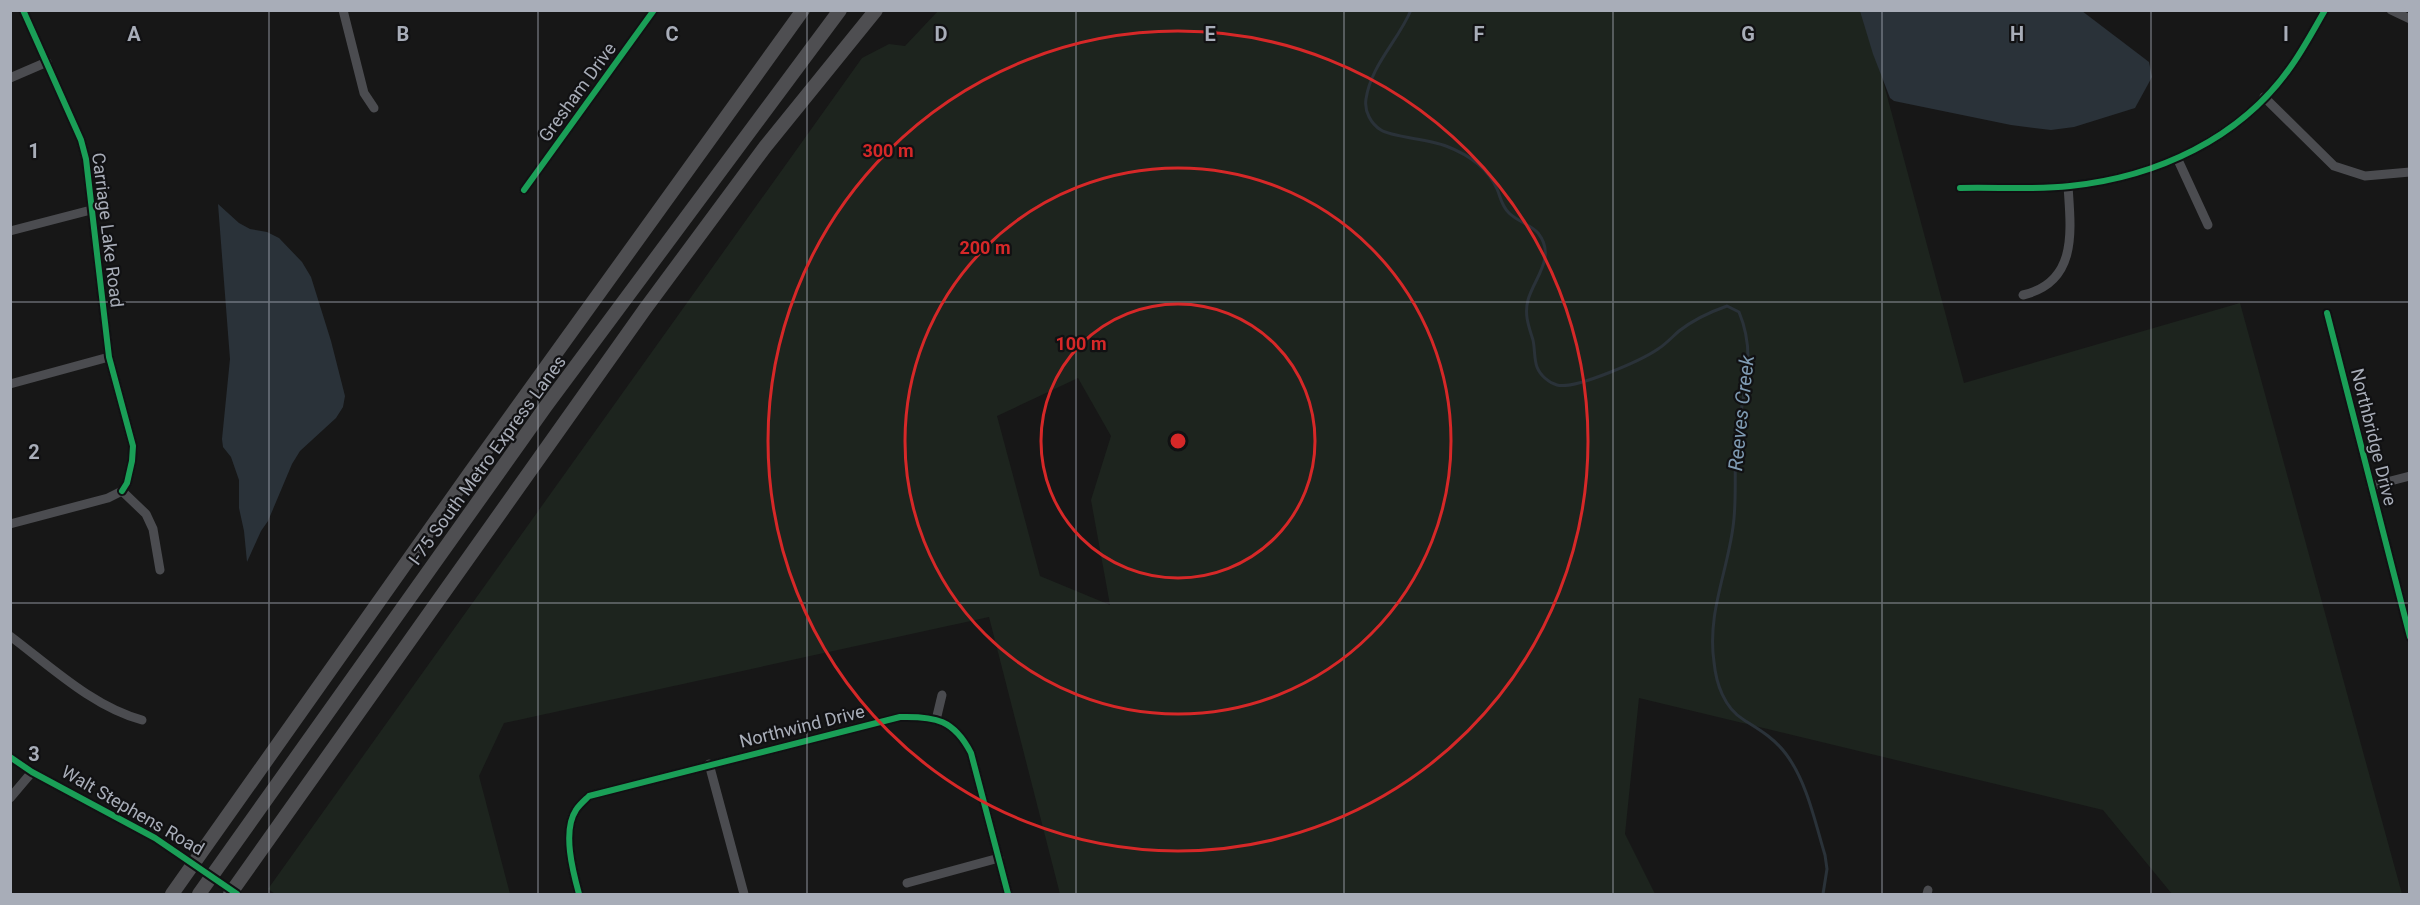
<svg xmlns="http://www.w3.org/2000/svg" width="2420" height="905" font-family="Roboto,sans-serif">
<style>
.green{fill:#1d241e;fill-rule:evenodd}
.water{fill:#2a3239}
.lines{fill:none;stroke-linecap:round;stroke-linejoin:round}
.stream{stroke:#2a3239;stroke-width:3}
.minor{stroke:#4b4c50;stroke-width:9}
.highway{stroke:#4e4e51;stroke-width:14}
.minor-bridge{stroke:#4b4c50;stroke-width:9}
.cycleway-casing{stroke:#111113;stroke-width:10}
.cycleway{stroke:#1a9f57;stroke-width:6}
.grid{fill:none;stroke:#a8adb8;stroke-width:1.5;stroke-opacity:0.55}
.ring{fill:none;stroke:#d62828;stroke-width:3}
.labels{text-anchor:middle;dominant-baseline:central;stroke-width:4.5;stroke-linejoin:round;paint-order:stroke}
.street-label{font-size:18px;fill:#a8adb8;stroke:#111113}
.water-label{font-size:20px;font-style:italic;fill:#7f9bb3;stroke:#111113}
.grid-label{font-size:20px;text-anchor:middle;font-weight:bold;fill:#a8adb8;stroke:#111113;stroke-width:4.5;stroke-linejoin:round;paint-order:stroke}
.centre{fill:#d62828;stroke:#111113;stroke-width:3}
.ring-label{font-size:18px;text-anchor:middle;font-weight:bold;fill:#d62828;stroke:#111113;stroke-width:4.5;stroke-linejoin:round;paint-order:stroke}
</style>
<rect width="100%" height="100%" fill="#171717"/>
<path class="green" d="M 1864,10 L 1964,383 L 2240,303 L 2402,894 L 2172,894 L 2103,810 L 1639,698 L 1625,834 L 1655,894 L 1060,894 L 989,617 L 504,723 L 479,776 L 510,894 L 275,894 L 268,889 L 862,58 L 889,44 L 905,46 L 938,11 ZM 1078,378 L 1111,436 L 1091,500 L 1110,605 L 1040,576 L 997,416 Z"/>
<g class="water">
<polygon points="1860,11 2082,11 2149,62 2152,77 2135,108 2074,127 2051,130 2011,125 1894,101 1890,98 1873,54"/>
<polygon points="218,204 239,223 250,229 267,232 279,238 302,262 311,277 331,341 345,396 343,407 336,418 300,451 292,464 268,521 261,531 247,562 244,531 239,508 239,480 231,457 223,447 222,439 230,359"/>
</g>
<g class="lines">
<path class="stream" d="M 1411,10 C 1398,41 1371,65 1366,99 C 1364,111 1371,124 1381,130 C 1391,137 1429,139 1446,146 C 1467,154 1488,168 1497,189 C 1501,198 1501,205 1509,213 C 1518,222 1530,224 1538,233 C 1557,257 1534,278 1528,300 C 1524,315 1529,327 1533,340 C 1535,349 1534,359 1537,367 C 1540,375 1549,383 1557,385 C 1575,390 1642,360 1658,349 C 1666,344 1672,337 1679,331 C 1693,320 1710,312 1727,306 L 1739,312 C 1759,360 1740,397 1736,446 C 1734,473 1737,500 1733,527 C 1727,573 1707,614 1714,662 C 1716,683 1724,708 1744,720 C 1760,730 1774,738 1786,754 C 1807,782 1815,822 1825,855 L 1827,869 L 1823,894"/>
<g class="minor">
<polyline points="23,10 81,140 86,159 109,357 133,446 132,461 127,483 122,491"/>
<polyline points="343,10 364,93 374,108"/>
<polyline points="2391,10 2410,19"/>
<polyline points="10,78 47,62"/>
<polyline points="2264,97 2334,166 2365,176 2410,172"/>
<polyline points="2178,160 2208,225"/>
<path d="M 1960,188 C 1996,187 2034,190 2070,186 C 2156,177 2241,139 2292,65 C 2304,48 2314,29 2325,10"/>
<polyline points="524,190 654,10"/>
<polyline points="10,231 91,210"/>
<path d="M 2023,295 C 2078,282 2071,231 2068,186"/>
<polyline points="2327,313 2410,637"/>
<polyline points="10,384 109,357"/>
<polyline points="2371,486 2410,476"/>
<polyline points="122,491 146,514 153,529 160,570"/>
<polyline points="10,524 108,498 122,491"/>
<path d="M 10,636 C 50,666 93,707 142,720"/>
<polyline points="936,720 942,695"/>
<polyline points="10,757 32,772 155,838"/>
<polyline points="709,764 744,894"/>
<polyline points="10,798 32,772"/>
<polyline points="907,883 999,858"/>
<path d="M 579,894 C 573,872 562,831 576,810 C 579,805 585,800 589,796 L 900,717 C 936,716 954,720 971,753 L 1008,894"/>
<polyline points="1927,894 1928,890"/>
</g>
<g class="highway">
<polyline points="172,894 469,474 803,10"/>
<polyline points="199,894 546,406 840,10"/>
<polyline points="230,894 645,309 765,147 876,10"/>
</g>
<polyline class="minor-bridge" points="155,838 237,894"/>
<defs>
<g id="cycleway">
<polyline points="23,10 81,140 86,159 109,357 133,446 132,461 127,483 122,491"/>
<path d="M 1960,188 C 1996,187 2034,190 2070,186 C 2156,177 2241,139 2292,65 C 2304,48 2314,29 2325,10"/>
<polyline points="524,190 654,10"/>
<polyline points="2327,313 2410,637"/>
<polyline points="10,757 32,772 155,838 237,894"/>
<path d="M 579,894 C 573,872 562,831 576,810 C 579,805 585,800 589,796 L 900,717 C 936,716 954,720 971,753 L 1008,894"/>
</g>
</defs>
<use href="#cycleway" class="cycleway-casing"/>
<use href="#cycleway" class="cycleway"/>
</g>
<path class="grid" d="M 269,10 L 269,894M 538,10 L 538,894M 807,10 L 807,894M 1076,10 L 1076,894M 1344,10 L 1344,894M 1613,10 L 1613,894M 1882,10 L 1882,894M 2151,10 L 2151,894M 10,302 L 2410,302M 10,603 L 2410,603"/>
<g class="ring">
<circle cx="1178" cy="441" r="137"/>
<circle cx="1178" cy="441" r="273"/>
<circle cx="1178" cy="441" r="410"/>
</g>
<g class="labels">
<g class="street-label">
<text transform="translate(577 92) rotate(-54)">Gresham Drive</text>
<text transform="translate(108 230) rotate(83)">Carriage Lake Road</text>
<text transform="translate(2374 437) rotate(76)">Northbridge Drive</text>
<text transform="translate(487 460) rotate(-54)">I-75 South Metro Express Lanes</text>
<text transform="translate(802 726) rotate(-14)">Northwind Drive</text>
<text transform="translate(133 810) rotate(30)">Walt Stephens Road</text>
</g>
<g class="water-label">
<text transform="translate(1741 413) rotate(-84)">Reeves Creek</text>
</g>
</g>
<g class="grid-label">
<text x="134" y="41">A</text>
<text x="403" y="41">B</text>
<text x="672" y="41">C</text>
<text x="941" y="41">D</text>
<text x="1210" y="41">E</text>
<text x="1479" y="41">F</text>
<text x="1748" y="41">G</text>
<text x="2017" y="41">H</text>
<text x="2286" y="41">I</text>
<text x="34" y="158">1</text>
<text x="34" y="459">2</text>
<text x="34" y="761">3</text>
</g>
<circle cx="1178" cy="441" r="9" class="centre"/>
<g class="ring-label">
<text x="888" y="157">300 m</text>
<text x="985" y="254">200 m</text>
<text x="1081" y="350">100 m</text>
</g>
<rect width="2420" height="905" fill="none" stroke="#a8adb8" stroke-width="24"/>
</svg>
